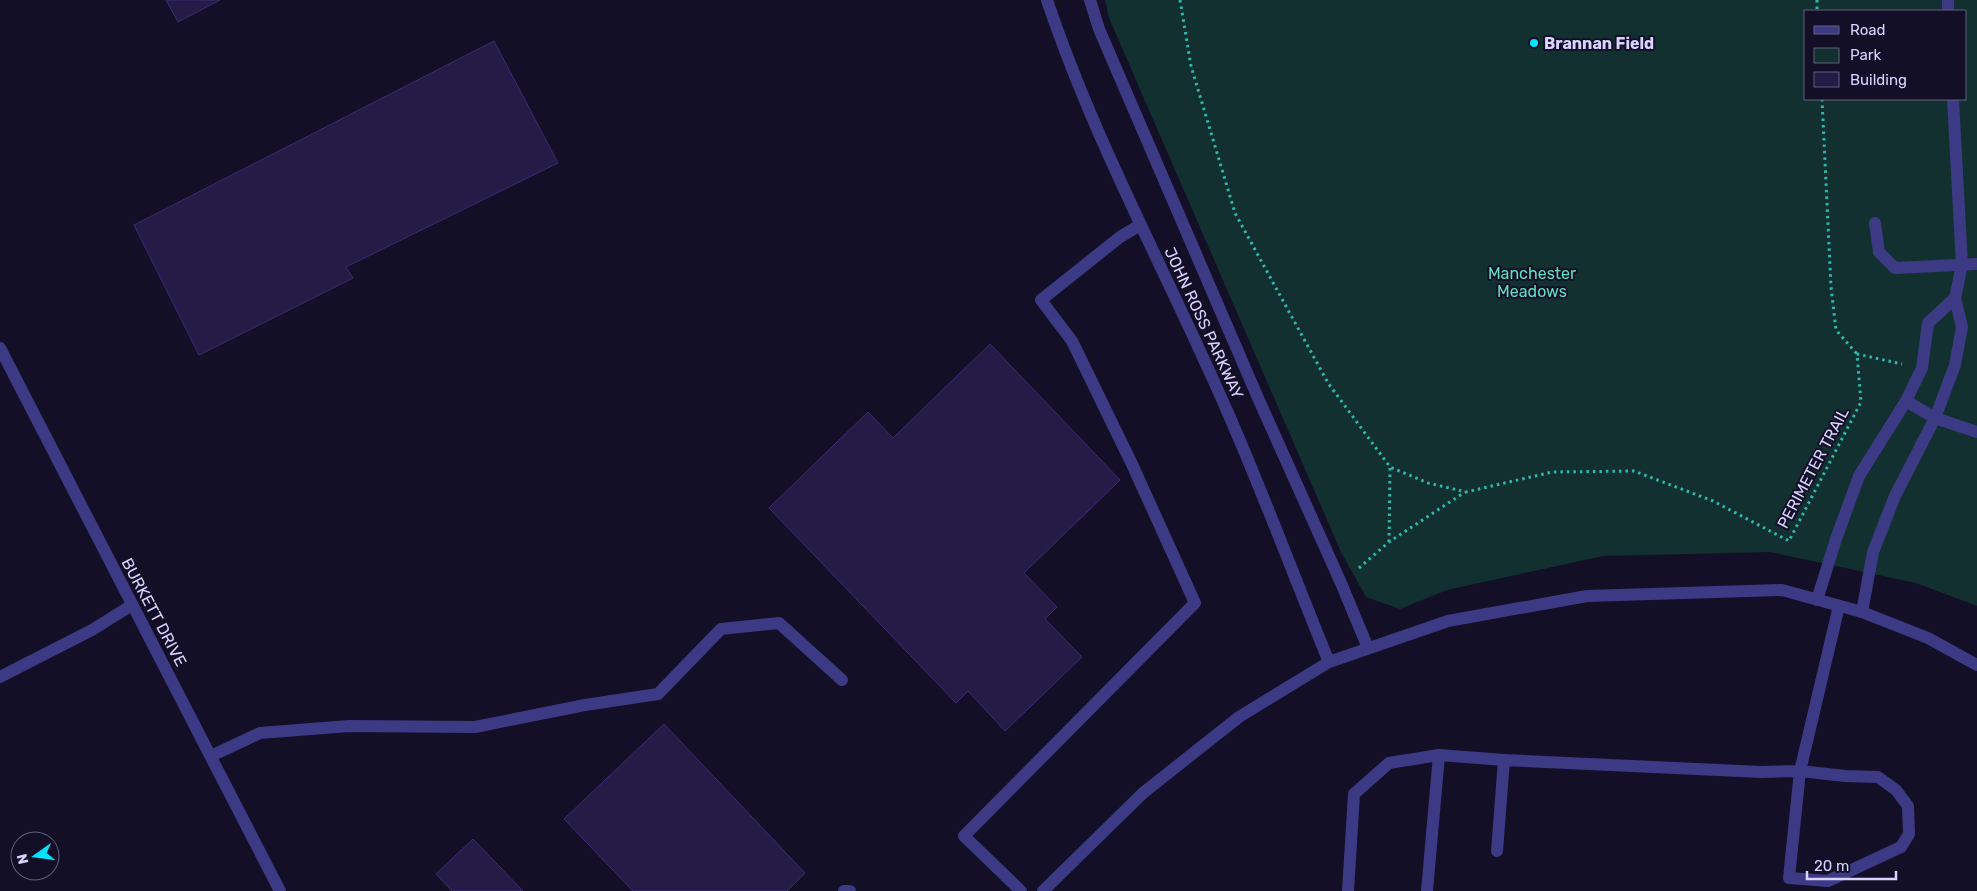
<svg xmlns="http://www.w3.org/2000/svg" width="1977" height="891" font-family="Rubik,sans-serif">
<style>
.green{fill:#12302f;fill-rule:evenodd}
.building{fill:#241b47;stroke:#3b2d73}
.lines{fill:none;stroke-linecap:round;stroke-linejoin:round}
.path{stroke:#2fb8b0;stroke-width:3;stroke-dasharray:2.5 4;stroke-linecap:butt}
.minor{stroke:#3d3a85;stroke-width:12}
.poi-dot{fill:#00e5ff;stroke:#130f26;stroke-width:2}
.labels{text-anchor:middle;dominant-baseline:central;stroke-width:4;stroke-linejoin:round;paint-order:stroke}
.poi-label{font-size:16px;font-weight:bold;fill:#d9d4ff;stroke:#130f26;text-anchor:start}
.park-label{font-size:16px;fill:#5fe0c0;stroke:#130f26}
.street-label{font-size:16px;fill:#d9d4ff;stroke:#130f26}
</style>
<rect width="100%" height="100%" fill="#130f26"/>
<path class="green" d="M 1105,0 L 1977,0 L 1977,606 L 1916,583 L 1770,552 L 1603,556 L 1447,590 L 1400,609 L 1366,597 L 1341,552 L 1109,18 ZM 1806,11 L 1966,11 L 1966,99 L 1806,99 Z"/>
<g class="building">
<polygon points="166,0 220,0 178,22"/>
<polygon points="494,41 558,163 346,267 353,278 199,355 134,225"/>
<polygon points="990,344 1120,480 1024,573 1057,607 1045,619 1082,657 1005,731 968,691 956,703 769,508 868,412 893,438"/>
<polygon points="664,724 805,873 787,891 633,891 564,819"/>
<polygon points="473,839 523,891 452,891 436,874"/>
</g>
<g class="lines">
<g class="path">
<polyline points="1180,0 1191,66 1235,213 1328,383 1390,467 1428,483 1466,492 1552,472 1634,471 1713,501 1789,541 1861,402 1857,354 1902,364"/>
<polyline points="1817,0 1817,11"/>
<polyline points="1822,99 1831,287 1836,330 1857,354"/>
<polyline points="1389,542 1390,467"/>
<polyline points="1359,568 1389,542 1465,492"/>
</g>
<g class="minor">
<path d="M 1047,0 C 1095,143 1168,275 1228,413 C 1264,495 1295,579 1329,662"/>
<polyline points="1090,0 1099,29 1258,398 1341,583 1368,648"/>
<polyline points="1948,0 1948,11"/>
<polyline points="1875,223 1879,252 1895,268 1977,264"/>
<polyline points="0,348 280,891"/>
<polyline points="1906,401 1935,418 1977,432"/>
<polyline points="1817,600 1836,539 1859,476 1906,401 1922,368 1928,323 1955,298"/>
<polyline points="1862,612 1873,552 1895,496 1935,418 1955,365 1962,327 1955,298 1962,265 1953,99"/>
<polyline points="0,677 92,630 132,605"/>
<polyline points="211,756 260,733 349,726 475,727 585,705 658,694 721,629 779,623 842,680"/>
<polyline points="1497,851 1504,760 1761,772 1800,771 1845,776 1878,777 1896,790 1908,806 1909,834 1901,847 1828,881 1789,878 1800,771 1839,606"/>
<polyline points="844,891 850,891"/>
<polyline points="1021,891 964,836 1195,603 1131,462 1072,341 1041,300 1120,237 1140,225"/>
<polyline points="1043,891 1143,793 1239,717 1329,662 1448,621 1587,596 1782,590 1862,612 1928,638 1977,665"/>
<polyline points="1348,891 1354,794 1389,763 1439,755 1504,760"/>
<polyline points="1427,891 1439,755"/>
</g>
</g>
<circle class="poi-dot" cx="1534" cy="43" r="5"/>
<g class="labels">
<g class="poi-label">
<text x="1544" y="43">Brannan Field</text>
</g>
<g class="park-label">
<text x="1532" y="273">Manchester<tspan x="1532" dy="18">Meadows</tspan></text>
</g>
<g class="street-label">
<text transform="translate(1204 323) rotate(65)">JOHN ROSS PARKWAY</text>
<text transform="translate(1813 468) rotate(-62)">PERIMETER TRAIL</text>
<text transform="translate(154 612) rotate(62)">BURKETT DRIVE</text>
</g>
</g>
<rect x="1804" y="10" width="162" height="90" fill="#130f26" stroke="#625e7d"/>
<rect x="1814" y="26" width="25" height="8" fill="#3d3a85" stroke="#625e7d"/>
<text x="1850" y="35" font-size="15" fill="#d9d4ff">Road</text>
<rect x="1814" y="48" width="25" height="15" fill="#12302f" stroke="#625e7d"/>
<text x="1850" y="60" font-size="15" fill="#d9d4ff">Park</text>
<rect x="1814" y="72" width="25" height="15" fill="#241b47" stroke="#625e7d"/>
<text x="1850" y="85" font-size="15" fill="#d9d4ff">Building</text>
<g transform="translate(35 856) rotate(256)"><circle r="24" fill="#130f26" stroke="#625e7d"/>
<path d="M0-4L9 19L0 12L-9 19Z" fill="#00e5ff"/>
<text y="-8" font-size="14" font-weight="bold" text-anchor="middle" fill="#d9d4ff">N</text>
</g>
<path d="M1807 871v8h89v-8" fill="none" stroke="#d9d4ff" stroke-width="2.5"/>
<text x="1814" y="871" font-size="15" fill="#d9d4ff" stroke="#130f26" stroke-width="4" paint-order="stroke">20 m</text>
</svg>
